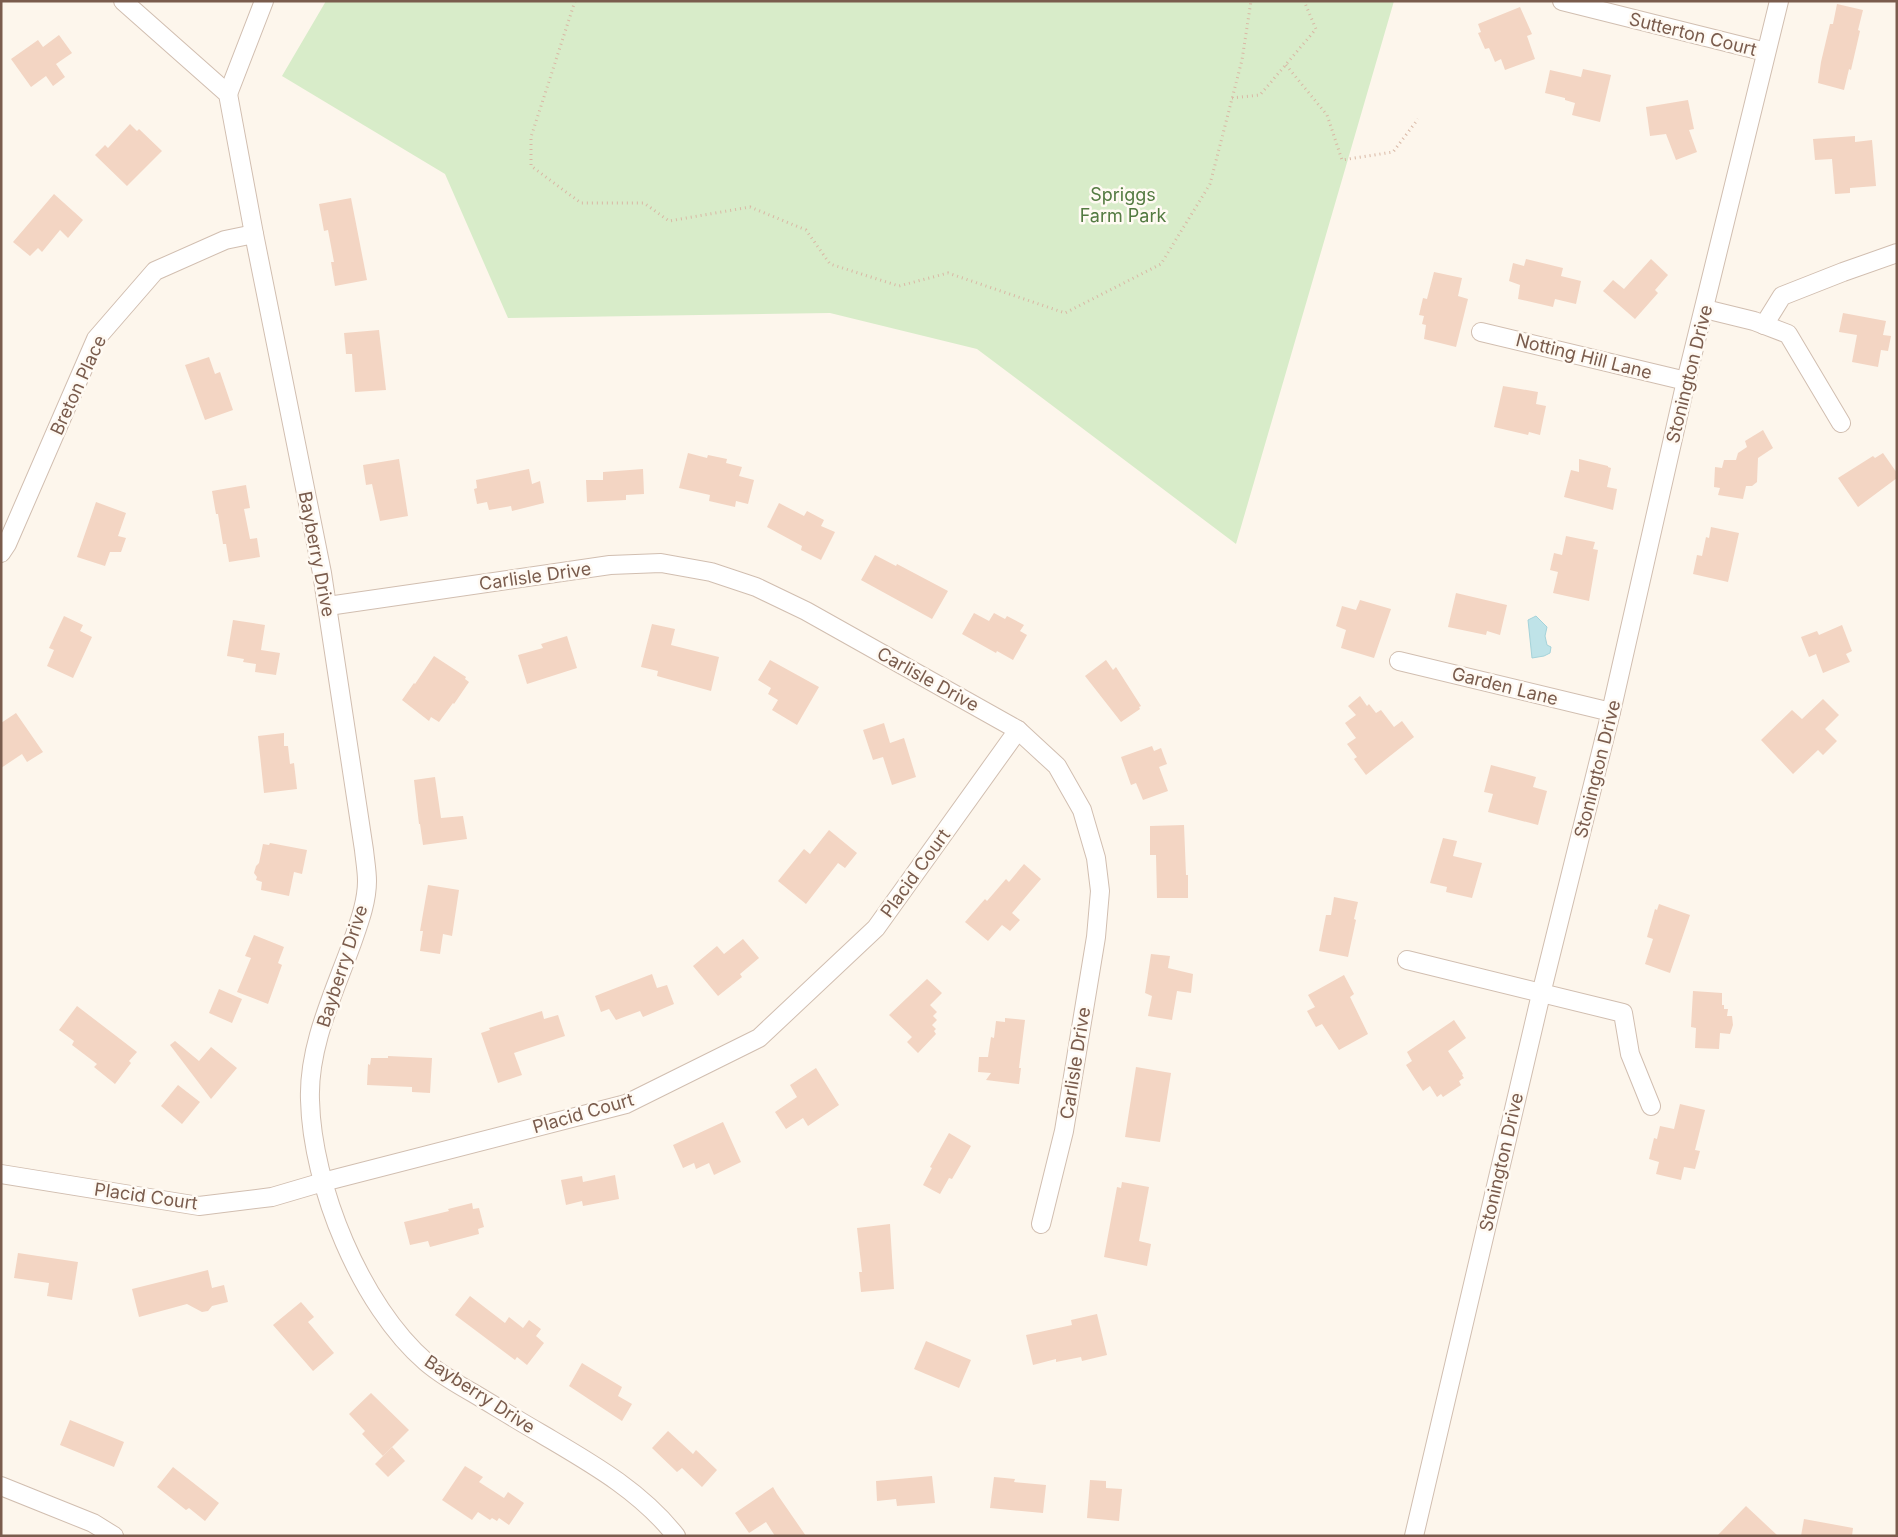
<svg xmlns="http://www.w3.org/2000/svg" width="1898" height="1537" font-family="Inter,sans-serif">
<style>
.green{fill:#d8ecc9}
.water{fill:#bfe3e8;stroke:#a5d3da}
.building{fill:#f3d5c3}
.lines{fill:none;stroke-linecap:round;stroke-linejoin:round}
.minor-casing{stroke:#d1beb0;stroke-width:20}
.path{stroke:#d9b8a5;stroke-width:3;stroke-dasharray:1 4;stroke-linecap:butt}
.minor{stroke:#fff;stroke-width:18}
.labels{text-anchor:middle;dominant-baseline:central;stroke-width:5;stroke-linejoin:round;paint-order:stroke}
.street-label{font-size:18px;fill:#7a5c4d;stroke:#fffaf3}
.park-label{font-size:18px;fill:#537a41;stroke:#fffaf3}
</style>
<rect width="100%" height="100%" fill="#fdf6ec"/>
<polygon class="green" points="326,1 1394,1 1236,544 977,349 830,313 508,318 445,174 282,76"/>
<polygon class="water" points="1536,616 1547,627 1545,636 1547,645 1551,647 1550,653 1544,656 1532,658 1528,620"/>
<g class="building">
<polygon points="1837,4 1863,10 1858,30 1860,31 1851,70 1849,69 1844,90 1818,83 1821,62 1830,24 1833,24"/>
<polygon points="1520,7 1532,34 1527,36 1535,59 1505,70 1501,59 1495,62 1489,48 1485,49 1478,33 1481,32 1478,24"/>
<polygon points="59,35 72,53 56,64 65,77 53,86 46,76 31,87 11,59 38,40 43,47"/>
<polygon points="1583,69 1611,75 1600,122 1572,115 1575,103 1565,100 1565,98 1545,93 1550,70 1581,77"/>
<polygon points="1688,100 1694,129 1689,130 1697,152 1676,160 1666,134 1650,136 1646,107"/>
<polygon points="130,124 137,131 139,129 162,151 127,186 95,155 105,145 108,148"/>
<polygon points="1855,136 1855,142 1872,140 1876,186 1850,188 1850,193 1835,194 1832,159 1815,160 1813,139"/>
<polygon points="54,194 83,220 68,238 60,230 42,252 38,248 30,256 13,242"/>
<polygon points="351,198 367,280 335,286 331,262 334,262 328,230 324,231 319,204"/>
<polygon points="1526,259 1563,268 1561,276 1581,281 1576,304 1555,299 1553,307 1518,299 1520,285 1509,281 1513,263 1524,266"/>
<polygon points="1651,259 1668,275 1655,290 1658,293 1635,319 1603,291 1613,280 1624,289"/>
<polygon points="1434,272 1462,278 1458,296 1468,299 1456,347 1424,339 1426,325 1422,324 1424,316 1419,315 1423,298 1427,299"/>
<polygon points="1843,313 1886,321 1883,335 1891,336 1888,351 1881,350 1878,367 1852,362 1857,335 1839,332"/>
<polygon points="379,330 386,390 355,392 352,354 346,354 344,333"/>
<polygon points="209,357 215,374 220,372 233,410 205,420 185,365"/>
<polygon points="1503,386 1538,392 1536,404 1546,406 1540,435 1529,432 1528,435 1494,427"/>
<polygon points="1763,430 1773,448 1758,458 1757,482 1752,486 1746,486 1743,499 1718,495 1720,488 1714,487 1715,467 1722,468 1724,460 1736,460 1738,453 1747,447 1745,441"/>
<polygon points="688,453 707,458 708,455 727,459 726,463 742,467 739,476 754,480 748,504 736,501 735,507 709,501 710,495 679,488"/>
<polygon points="1883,453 1897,473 1897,478 1858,507 1838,478 1873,456 1875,458"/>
<polygon points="399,459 408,516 380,521 372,484 366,485 363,465"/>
<polygon points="1579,459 1608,466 1608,467 1611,468 1607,487 1617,489 1613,510 1564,497 1571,470 1579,472"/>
<polygon points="529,469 532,484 540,481 544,503 512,511 511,506 489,510 487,502 477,504 474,489 477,488 476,480"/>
<polygon points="643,469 644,494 626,495 626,500 587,502 586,480 603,480 603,472"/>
<polygon points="246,485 250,508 244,509 250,539 257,538 260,557 229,562 226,544 223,544 218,514 216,514 212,491"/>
<polygon points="96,502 126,513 118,536 126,538 121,552 110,552 105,566 77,557"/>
<polygon points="779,503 804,516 807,511 824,520 821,526 835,532 821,560 801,550 802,546 767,527"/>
<polygon points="1711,527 1739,533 1728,582 1693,574 1697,555 1702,556 1706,537 1709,538"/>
<polygon points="1566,536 1595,542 1593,549 1598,550 1589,601 1553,593 1558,572 1550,570 1554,553 1562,555"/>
<polygon points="875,555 896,566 897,564 948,591 932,619 861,580"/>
<polygon points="1456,593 1507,605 1500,635 1487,631 1486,635 1448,627"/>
<polygon points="1360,600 1391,609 1374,658 1341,648 1346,630 1336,626 1342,606 1356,610"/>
<polygon points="974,613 989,621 994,613 1005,619 1007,616 1024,625 1020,631 1027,635 1013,660 997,651 996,653 962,634"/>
<polygon points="64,616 83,625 80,631 92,637 73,678 47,666 54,650 49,648"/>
<polygon points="233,620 265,625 261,650 280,653 276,675 255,672 256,664 243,662 244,659 227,656"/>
<polygon points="652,624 675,629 671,645 719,657 711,691 657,676 658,671 641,667"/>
<polygon points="1842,625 1852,651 1846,654 1850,662 1823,673 1816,654 1809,657 1801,637 1817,631 1819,635"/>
<polygon points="567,636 577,668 527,684 518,655 543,648 541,644"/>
<polygon points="434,656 466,677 465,679 469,682 454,704 453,703 439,722 431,717 429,721 402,700 414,683 415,684"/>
<polygon points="770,660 819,687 797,725 772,710 778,700 768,694 771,688 758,680"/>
<polygon points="1106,660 1113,670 1116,667 1141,706 1139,707 1140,709 1121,722 1085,676"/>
<polygon points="1360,696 1367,706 1369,704 1376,713 1381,710 1394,727 1402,721 1414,737 1366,775 1354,759 1357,757 1347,744 1356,738 1345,723 1356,715 1348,706"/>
<polygon points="1823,699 1839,715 1825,729 1837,741 1823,755 1818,750 1793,774 1761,740 1792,710 1802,719"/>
<polygon points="16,713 43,752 27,762 22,754 1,768 1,723"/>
<polygon points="884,723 890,743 904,738 916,777 892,785 883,757 873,760 863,730"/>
<polygon points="284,733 284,746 288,746 290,764 294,763 297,789 264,793 258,736"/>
<polygon points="1152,746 1154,751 1161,748 1167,764 1159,767 1168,791 1143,800 1136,783 1131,785 1121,757"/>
<polygon points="1491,765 1536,777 1533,787 1547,791 1538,825 1488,812 1493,794 1484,792"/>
<polygon points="435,777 441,818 463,816 467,839 423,845 420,824 419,824 414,780"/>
<polygon points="1184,825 1186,875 1188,875 1188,898 1157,898 1156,855 1150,855 1150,826"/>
<polygon points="829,830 857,853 845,868 838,863 806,904 778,881 804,849 810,854"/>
<polygon points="1443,838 1457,841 1453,856 1482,863 1472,898 1446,892 1447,887 1430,883"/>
<polygon points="270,843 307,850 302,874 294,872 289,896 261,890 262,882 256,880 257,877 254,873 256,866 259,863 263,844 269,845"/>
<polygon points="1024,864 1041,879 1012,913 1020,920 1010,931 1002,925 988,941 965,922 985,899 987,901 1006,879 1009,882"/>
<polygon points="428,885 459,890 452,936 443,934 440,954 420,951 423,931 420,931"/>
<polygon points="1334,897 1358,902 1354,919 1356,920 1348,957 1319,951 1326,915 1331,915"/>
<polygon points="1659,904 1690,915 1670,973 1645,964 1653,939 1647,937 1655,909 1657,910"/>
<polygon points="254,935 284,947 278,963 282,965 268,1004 237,992 251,958 245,956"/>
<polygon points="743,939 759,958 740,974 742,977 718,996 693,966 717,946 724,954"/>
<polygon points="1151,954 1170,956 1168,968 1193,974 1191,993 1177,991 1172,1020 1148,1016 1152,996 1145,993"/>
<polygon points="652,974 657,988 667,985 674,1004 643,1017 640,1011 616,1020 609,1009 601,1012 595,996"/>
<polygon points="1344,975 1354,994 1350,997 1368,1034 1339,1050 1322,1024 1316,1027 1307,1011 1315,1007 1308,995"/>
<polygon points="927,979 942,993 930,1005 937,1012 933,1016 937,1020 932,1025 936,1029 934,1031 936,1034 918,1053 907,1042 912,1037 889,1015"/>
<polygon points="219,989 242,999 232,1023 209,1013"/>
<polygon points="1693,991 1722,993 1722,1005 1724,1005 1724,1009 1728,1009 1727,1016 1732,1016 1733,1025 1730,1034 1720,1033 1719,1049 1695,1048 1696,1028 1691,1027"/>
<polygon points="77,1006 137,1052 129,1061 131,1063 115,1084 94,1067 97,1064 72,1045 74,1041 59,1030"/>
<polygon points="542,1011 544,1019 558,1015 565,1036 514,1053 522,1075 498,1083 481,1033 490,1030 489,1028"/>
<polygon points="1005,1018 1025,1020 1019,1068 1021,1068 1019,1084 986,1080 991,1073 978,1072 979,1057 988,1057 991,1037 994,1038 996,1021 1005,1022"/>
<polygon points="1454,1020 1466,1038 1448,1051 1463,1074 1462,1075 1464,1078 1459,1081 1461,1085 1443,1097 1441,1094 1437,1097 1430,1086 1423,1091 1406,1065 1412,1061 1407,1052"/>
<polygon points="175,1041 199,1061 211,1047 237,1068 211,1099 170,1045"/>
<polygon points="388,1056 432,1058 430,1093 412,1092 412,1087 367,1085 368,1064 370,1065 371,1058 388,1058"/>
<polygon points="1136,1067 1171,1073 1160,1142 1125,1137"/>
<polygon points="816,1068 839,1105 808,1126 803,1118 786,1129 775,1112 797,1097 790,1085"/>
<polygon points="178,1085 200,1102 182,1124 161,1106"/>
<polygon points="1680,1104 1705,1110 1695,1150 1700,1151 1695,1169 1684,1167 1681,1180 1656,1174 1659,1162 1649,1159 1654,1138 1657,1139 1660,1126 1674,1129"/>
<polygon points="723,1122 741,1162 714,1175 709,1163 696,1169 694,1163 683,1168 673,1145"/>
<polygon points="949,1133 971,1146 952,1179 949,1178 940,1194 923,1185 932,1168 930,1167"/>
<polygon points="615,1175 619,1199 583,1206 582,1201 566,1205 561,1180 582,1176 583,1182"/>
<polygon points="1122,1182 1149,1187 1139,1241 1151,1244 1147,1266 1104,1257 1117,1187 1121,1188"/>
<polygon points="472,1203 473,1209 479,1208 484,1227 478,1229 479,1234 430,1247 428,1241 410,1245 404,1222 449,1211 448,1209"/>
<polygon points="890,1224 894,1289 861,1292 859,1272 862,1272 857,1228"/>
<polygon points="18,1253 78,1262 72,1300 47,1296 49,1283 14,1278"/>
<polygon points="208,1270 212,1288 224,1285 228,1302 212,1306 208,1311 202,1312 187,1304 139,1317 132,1289"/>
<polygon points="470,1296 505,1323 509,1317 523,1328 529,1320 541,1329 536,1336 544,1343 527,1365 517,1357 515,1360 455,1315"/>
<polygon points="301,1302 314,1317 308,1322 334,1353 313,1371 273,1325"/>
<polygon points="1097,1314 1107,1355 1082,1361 1081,1357 1056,1362 1056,1359 1033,1365 1026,1335 1072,1325 1071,1320"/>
<polygon points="926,1341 971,1360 959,1388 914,1369"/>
<polygon points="582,1363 622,1387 618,1396 632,1404 622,1421 569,1386"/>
<polygon points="371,1393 409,1430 383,1456 362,1434 365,1431 349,1414"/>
<polygon points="70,1420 124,1442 114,1467 60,1445"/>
<polygon points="668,1431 693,1454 696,1450 717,1470 702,1487 682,1468 677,1472 652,1448"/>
<polygon points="392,1447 405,1461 388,1477 375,1464"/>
<polygon points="465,1466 483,1477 479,1482 504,1498 508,1492 524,1503 509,1525 499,1518 497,1521 492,1518 490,1520 478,1512 472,1520 442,1500"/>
<polygon points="173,1467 219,1503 205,1521 189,1508 186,1510 157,1487"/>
<polygon points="932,1476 935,1503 897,1506 896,1499 877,1501 876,1481"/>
<polygon points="994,1477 1015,1479 1014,1482 1046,1485 1043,1513 990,1508"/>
<polygon points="1090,1480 1106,1481 1106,1488 1122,1489 1119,1521 1087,1518"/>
<polygon points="773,1487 777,1494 806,1536 775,1536 766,1522 749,1533 735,1513"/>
<polygon points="1746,1506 1778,1536 1717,1536"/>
<polygon points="1804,1519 1853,1528 1852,1536 1801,1536"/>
</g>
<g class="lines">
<defs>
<g id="minor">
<path d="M 123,1 L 228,94 L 254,234 L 322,573 L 364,850 C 365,860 367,871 367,881 C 367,902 359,923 352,943 C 334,993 308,1046 310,1100 C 312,1186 361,1306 426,1362 C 440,1374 457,1384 473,1393 C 495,1406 517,1420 540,1433 C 589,1462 640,1490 676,1536"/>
<polyline points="1562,1 1766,52"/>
<polyline points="228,94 264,1"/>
<polyline points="1705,309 1754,321 1788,334 1841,423"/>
<polyline points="1764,325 1782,296 1843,272 1897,253"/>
<polyline points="1481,332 1686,381"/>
<polyline points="1,553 7,544 96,339 155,271 225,240 254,234"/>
<polyline points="328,606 610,565 661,563 711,572 756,587 806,611 1018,730 1057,766 1082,810 1096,858 1100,891 1096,937 1064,1131 1041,1224"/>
<polyline points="1399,661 1611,712"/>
<polyline points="1407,960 1623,1013 1630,1054 1651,1106"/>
<polyline points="1,1174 199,1206 272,1197 323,1182 626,1104 759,1038 876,928 1018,730"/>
<polyline points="1,1486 93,1523 114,1536"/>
<polyline points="1414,1536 1541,994 1611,712 1686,381 1779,1"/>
</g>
</defs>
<use href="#minor" class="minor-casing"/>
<g class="path">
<polyline points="575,1 531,137 531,166 581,203 644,203 669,221 750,207 806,230 830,264 899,286 948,273 1065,313 1161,264 1210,184 1242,60 1251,1"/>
<polyline points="1286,65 1327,115 1342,160 1393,152 1418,119"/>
<polyline points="1232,98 1260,95 1316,29 1304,1"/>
</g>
<use href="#minor" class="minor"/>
</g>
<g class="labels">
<g class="street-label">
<text transform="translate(1693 34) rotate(14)">Sutterton Court</text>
<text transform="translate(1584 356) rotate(14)">Notting Hill Lane</text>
<text transform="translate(1689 374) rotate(-76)">Stonington Drive</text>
<text transform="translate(78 385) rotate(-65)">Breton Place</text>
<text transform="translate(317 554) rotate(79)">Bayberry Drive</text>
<text transform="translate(535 576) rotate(-8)">Carlisle Drive</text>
<text transform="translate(928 679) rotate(29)">Carlisle Drive</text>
<text transform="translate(1505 686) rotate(14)">Garden Lane</text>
<text transform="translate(1597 769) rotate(-76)">Stonington Drive</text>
<text transform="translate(915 873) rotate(-54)">Placid Court</text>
<text transform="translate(342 966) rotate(-72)">Bayberry Drive</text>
<text transform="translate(1075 1063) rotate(-81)">Carlisle Drive</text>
<text transform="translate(583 1113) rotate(-16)">Placid Court</text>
<text transform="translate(1501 1162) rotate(-77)">Stonington Drive</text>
<text transform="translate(146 1196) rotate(8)">Placid Court</text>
<text transform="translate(480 1394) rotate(33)">Bayberry Drive</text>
</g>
<g class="park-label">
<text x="1123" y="194">Spriggs<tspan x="1123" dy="21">Farm Park</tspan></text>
</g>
</g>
<rect width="1898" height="1537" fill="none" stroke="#7a5c4d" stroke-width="5"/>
</svg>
